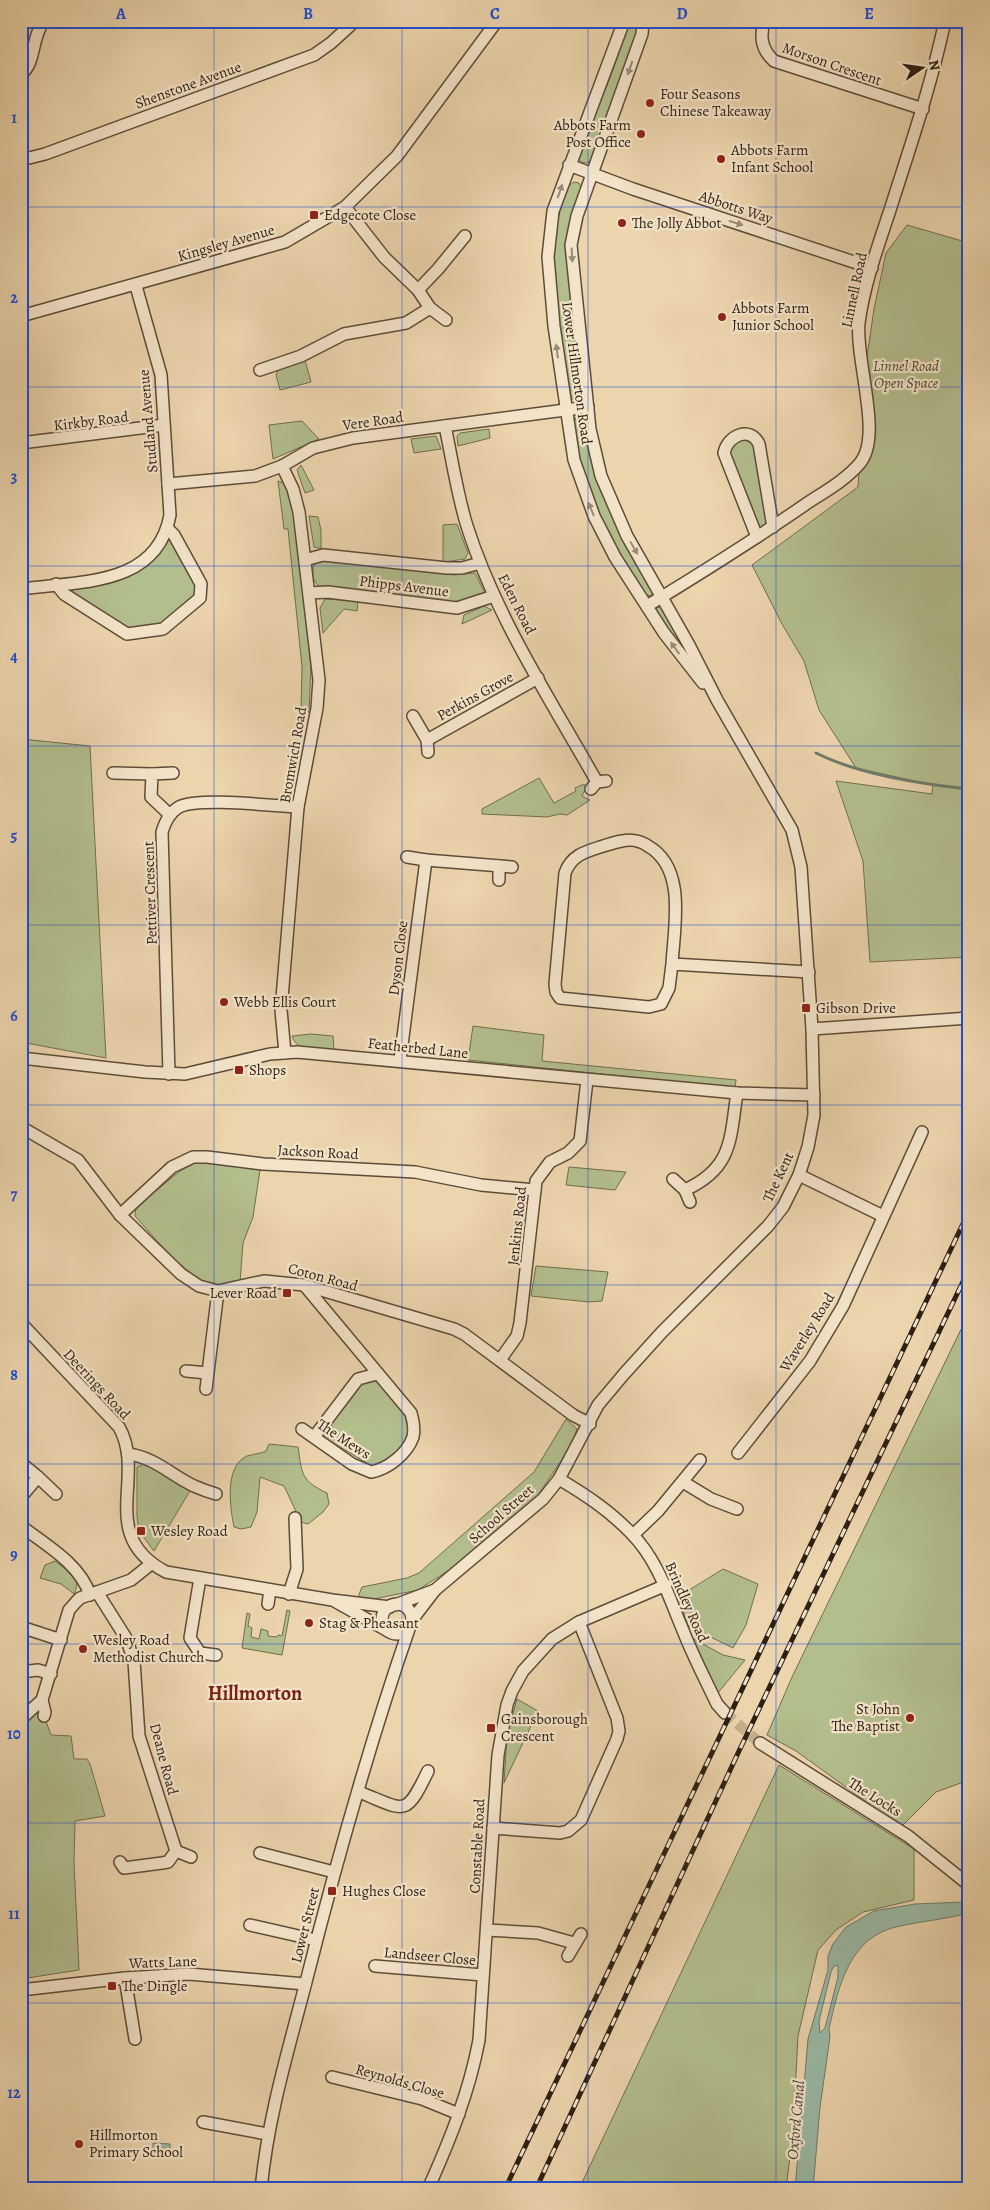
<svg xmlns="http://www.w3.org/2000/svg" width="990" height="2210" font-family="Alegreya,serif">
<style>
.green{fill:#b3be8d;stroke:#706e50}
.water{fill:#9ab9a5;stroke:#6e7b6b;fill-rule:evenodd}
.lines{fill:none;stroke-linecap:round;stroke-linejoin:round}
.stream{stroke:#6e7b6b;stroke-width:3}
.minor-tunnel{stroke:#c6b08d;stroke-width:11;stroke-dasharray:11 5.5;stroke-linecap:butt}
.minor-casing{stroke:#5d4c39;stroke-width:14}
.minor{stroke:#f3e3c9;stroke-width:11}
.rail-casing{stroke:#2d1f13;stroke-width:5}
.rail{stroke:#f3e3c9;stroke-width:3;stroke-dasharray:9;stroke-linecap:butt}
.oneway{fill:#9a8b77}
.grid{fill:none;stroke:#1d4ed8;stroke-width:1;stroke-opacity:0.55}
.poi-dot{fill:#8f2418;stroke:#f3e3c9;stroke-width:2}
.labels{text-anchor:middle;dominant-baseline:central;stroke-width:4.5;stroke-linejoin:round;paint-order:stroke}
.street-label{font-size:15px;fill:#2d1f13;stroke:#f3e3c9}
.poi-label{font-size:15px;fill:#2d1f13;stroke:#f3e3c9;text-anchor:start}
.park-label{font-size:15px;font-style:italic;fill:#4e4732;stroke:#f3e3c9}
.water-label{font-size:16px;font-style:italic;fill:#4e4d3f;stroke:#f3e3c9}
.district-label{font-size:20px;font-weight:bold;fill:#7a1f14;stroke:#f3e3c9}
.neatline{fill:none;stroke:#1d4ed8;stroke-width:2}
.grid-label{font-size:16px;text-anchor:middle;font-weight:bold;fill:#1d4ed8}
</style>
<rect width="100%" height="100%" fill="#ecd4ac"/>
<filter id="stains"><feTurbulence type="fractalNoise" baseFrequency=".004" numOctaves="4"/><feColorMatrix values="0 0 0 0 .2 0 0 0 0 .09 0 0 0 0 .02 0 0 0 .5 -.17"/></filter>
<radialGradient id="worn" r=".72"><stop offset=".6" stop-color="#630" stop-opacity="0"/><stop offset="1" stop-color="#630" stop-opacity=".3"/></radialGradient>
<g class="green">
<polygon points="630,21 639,21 635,41 591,161 586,163 581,162 578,156 611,75"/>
<path d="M 574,182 L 579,183 L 581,188 L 568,234 L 567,251 L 583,395 L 574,400 L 571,398 L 568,380 C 560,322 544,259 563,201 C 565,193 566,187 574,182 Z"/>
<polygon points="907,225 969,243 969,957 870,962 863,861 836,781 932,794 933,785 856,768 819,710 804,661 782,624 752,565 858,487 859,471 870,456 875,437 867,357 874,309 886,253"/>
<polygon points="305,360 311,382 280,390 276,375 278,370"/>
<path d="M 578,414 L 582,415 L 584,422 L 601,491 L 621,534 L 654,590 L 652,595 L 647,596 L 642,592 C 631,572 617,552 606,532 C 596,513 562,431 578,414 Z"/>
<polygon points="302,421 319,439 273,459 269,425"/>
<polygon points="489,429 490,438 458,446 457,436 460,433"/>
<polygon points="436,436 441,449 414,453 411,439"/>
<polygon points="744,436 754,442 769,521 761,528 757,526 728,453 731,444"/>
<polygon points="301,465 314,490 305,493 297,470"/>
<polygon points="278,481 285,484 293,506 311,667 309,712 301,712 302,667 288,529 284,529"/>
<polygon points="309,516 318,517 321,530 321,547 323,549 314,547"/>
<polygon points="457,524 468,553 465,559 443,562 443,525"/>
<polygon points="171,537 199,591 161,626 128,630 75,597 72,591 76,586 134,574 145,565"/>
<polygon points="321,559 454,575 475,573 485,593 457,604 319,587 313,578 313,566"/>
<polygon points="325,599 358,601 357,611 344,609 323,633 320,608"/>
<polygon points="484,606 492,610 462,624 464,615"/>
<polygon points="658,607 662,607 697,667 655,612"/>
<polygon points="21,739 90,746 106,1058 21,1042"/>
<polygon points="539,778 554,803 576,791 575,788 584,784 586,788 582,796 590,800 567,815 560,814 547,817 482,814 482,809"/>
<polygon points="473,1026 544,1035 542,1061 736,1080 735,1088 468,1060"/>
<path d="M 311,1034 L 333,1036 L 334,1050 C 319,1049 297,1053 292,1036 Z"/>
<path d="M 211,1162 L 260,1170 L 253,1217 L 243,1243 L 240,1282 C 233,1284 224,1287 217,1286 C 192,1284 152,1235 135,1216 L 136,1207 L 180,1171 L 195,1163 Z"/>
<polygon points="569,1167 626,1172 615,1190 566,1185"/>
<polygon points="536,1266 608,1272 602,1301 589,1302 531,1296"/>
<polygon points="969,1313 969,1780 936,1792 901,1827 796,1751 767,1735 792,1677"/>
<polygon points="377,1378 409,1416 411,1437 389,1462 375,1468 325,1438 324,1431 364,1380"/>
<polygon points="566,1419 577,1429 571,1446 536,1498 460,1563 418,1590 374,1599 358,1597 362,1587 407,1578 419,1573 534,1472"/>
<path d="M 269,1444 L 298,1447 C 302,1474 301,1481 327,1493 L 329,1504 L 323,1512 L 308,1524 L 301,1522 L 284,1486 L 260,1477 L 257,1512 L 251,1527 L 241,1529 L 234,1527 C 230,1508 224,1466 247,1456 C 253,1454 260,1454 266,1451 Z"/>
<polygon points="147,1463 191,1489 154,1551 139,1531 137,1516 137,1467"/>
<path d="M 55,1561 C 68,1572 83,1576 74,1594 L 61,1584 L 40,1578 L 45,1565 Z"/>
<polygon points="723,1569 758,1584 746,1625 733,1648 688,1626 678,1597"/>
<polygon points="287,1610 290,1611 282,1655 242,1648 247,1613 250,1614 248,1626 252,1628 251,1637 259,1639 261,1629 268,1631 268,1636 277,1637 278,1635 282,1636"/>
<polygon points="692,1638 723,1655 745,1660 717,1694"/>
<polygon points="517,1699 538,1711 504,1783 507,1735"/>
<polygon points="38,1708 44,1716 51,1735 71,1736 74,1759 87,1759 90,1764 105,1816 75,1821 74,1863 79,1970 21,1979 21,1724"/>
<polygon points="779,1765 914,1849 914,1900 863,1912 836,1930 818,1950 798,2036 793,2132 786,2189 579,2189"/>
</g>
<g class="water">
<path d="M 964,1902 L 969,1903 L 969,1913 C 947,1919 923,1921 900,1926 C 849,1936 839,1985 829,2029 L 830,2037 L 820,2107 L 813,2189 L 795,2189 L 808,2039 L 828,1970 L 828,1956 L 833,1944 L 846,1927 L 874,1911 L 915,1904 ZM 838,1965 L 838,1977 L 825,2028 L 820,2033 L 819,2021 L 831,1972 L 833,1967 Z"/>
<polygon points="153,2143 170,2144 170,2153 153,2151"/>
</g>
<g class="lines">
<path class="stream" d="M 816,753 C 860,775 920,784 969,789"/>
<polyline class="minor-tunnel" points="725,1713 760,1743"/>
<defs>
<g id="minor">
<polyline points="624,21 553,211 548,257 554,326 574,460 594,516 615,557 664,633 703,683"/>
<path d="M 764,21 C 760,37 761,49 774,61 L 923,109"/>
<path d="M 21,74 C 36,64 31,37 44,21"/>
<polyline points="21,160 45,154 314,55 331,43 355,21"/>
<polyline points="569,165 633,189 872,268"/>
<polyline points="345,207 384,257 418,290 430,308 446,320"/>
<polyline points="418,290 438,269 465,236"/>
<polyline points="21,316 285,242 345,207 397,156 497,21"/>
<polyline points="260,370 301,356 344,334 406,323 430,308"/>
<path d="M 445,426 C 452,459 457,494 467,526 C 496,617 550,699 597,782"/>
<polyline points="21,443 164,425"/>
<polyline points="282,466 293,489 299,512 319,680 317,708 298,807 281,1010 285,1053"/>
<polyline points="168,484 255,476 282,466 313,448 353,438 588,407"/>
<path d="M 757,537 L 724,453 C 727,436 750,425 759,444 L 773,527"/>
<polyline points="305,560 323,555 447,568 462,568 480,563"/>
<polyline points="56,584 64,594 127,634 163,629 200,598 201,584 174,535 167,528"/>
<path d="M 21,589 C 79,581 157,587 170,515 L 161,375 L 136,286"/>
<polyline points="309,593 328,592 457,608 494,596"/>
<path d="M 647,606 C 701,573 754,540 806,504 C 824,492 846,480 860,463 C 883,436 855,360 859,323 C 864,285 878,246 890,210 C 910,147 931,86 945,21"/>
<polyline points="413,716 427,740 428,752"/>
<polyline points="427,740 538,678"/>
<polyline points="113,773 152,774"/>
<polyline points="591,789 597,782 606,781"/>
<polyline points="170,815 151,797 152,774 173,773"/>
<polyline points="407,857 426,860"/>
<polyline points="499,880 499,866"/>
<path d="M 672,964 C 674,927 687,868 648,846 C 641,841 631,839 622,841 C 615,842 607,845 600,847 C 584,852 571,856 565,873 L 555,984 L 556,992 L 560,998 L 649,1007 L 661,1004 L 669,988 L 672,964 L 809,972"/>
<polyline points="812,1029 969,1018"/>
<polyline points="21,1058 145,1072 185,1074 270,1054 297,1052 737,1093 814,1095"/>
<polyline points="400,1060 426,860 512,867"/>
<path d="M 169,1074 L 162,832 C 165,822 170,812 179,807 C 200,797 273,806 298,807"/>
<polyline points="21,1127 78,1160 120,1215 181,1274 199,1286 218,1291 264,1281 304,1285 454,1329 464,1334 573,1415 590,1424"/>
<polyline points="799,1175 883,1216"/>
<polyline points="673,1179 685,1190 690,1202"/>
<path d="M 685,1190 C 733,1168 730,1139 737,1093"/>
<polyline points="120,1215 172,1167 193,1157 207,1157 263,1164 415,1172 481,1185 535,1190"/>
<path d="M 21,1323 L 119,1427 C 147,1477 96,1535 166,1572 L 332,1600 L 390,1607"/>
<polyline points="500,1360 517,1336 520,1323 536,1181 550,1162 568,1153 580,1141 587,1080"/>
<polyline points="186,1371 207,1373"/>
<polyline points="206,1389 218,1291"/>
<path d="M 302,1429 L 352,1464 L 371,1472 C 388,1469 407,1454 413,1437 C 415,1429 413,1420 411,1413 L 305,1286"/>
<polyline points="314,1437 358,1379 377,1374"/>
<polyline points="738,1453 810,1361 843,1306 922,1132"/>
<path d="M 128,1454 C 154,1457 171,1475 194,1486 C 201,1489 209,1492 216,1494"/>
<polyline points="21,1463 38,1477 21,1497"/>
<polyline points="38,1477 56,1494"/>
<path d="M 559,1479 C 586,1495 610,1511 632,1534 C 658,1561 668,1595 682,1628 C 692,1654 705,1679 717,1704 L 725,1713"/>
<polyline points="683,1482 711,1499 737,1509"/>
<path d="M 21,1526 C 46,1545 80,1564 90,1595"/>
<polyline points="633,1535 658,1511 700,1460"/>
<polyline points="200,1578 190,1638 200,1653 216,1655"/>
<polyline points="97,1592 126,1638 134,1661 139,1736 176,1851 168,1862 162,1863 124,1868 120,1862"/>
<polyline points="289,1594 297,1569 295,1518"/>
<polyline points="336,1602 388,1631"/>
<polyline points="268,1604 270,1590"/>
<circle cx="397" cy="1619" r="15"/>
<polyline points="395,1605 435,1590"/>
<polyline points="412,1620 435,1590 543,1499 559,1479 598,1405 624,1374 662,1332 768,1226 783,1207 799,1175 808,1147 814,1115 812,1029 801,867 792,830 717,700 689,645 627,536 601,476 590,429 571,245 577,216 642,34 643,21"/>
<polyline points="21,1627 61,1640"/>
<polyline points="21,1672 38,1670 51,1674"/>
<polyline points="44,1716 45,1712 42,1700 69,1610 76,1602 80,1598 131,1580 151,1564"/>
<polyline points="21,1719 42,1700"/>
<polyline points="760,1743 908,1836 969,1885"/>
<path d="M 359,1792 C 405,1810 405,1819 428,1771"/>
<polyline points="493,1828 560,1833 568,1831 581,1820 617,1739 619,1731 617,1718 579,1622"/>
<polyline points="176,1851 191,1857"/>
<polyline points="260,1853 334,1872"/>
<polyline points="250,1925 316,1940"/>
<polyline points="487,1930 538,1933 574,1943"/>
<polyline points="568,1956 581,1934"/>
<polyline points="375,1966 483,1975"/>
<polyline points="125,1978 135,2039"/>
<polyline points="21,1990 125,1978 189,1974 305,1984"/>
<polyline points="332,2077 422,2099 459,2114"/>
<polyline points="203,2122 267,2134"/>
<path d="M 261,2189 C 268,2117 288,2051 306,1982 C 336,1863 369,1745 409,1629"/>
<path d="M 428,2189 C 450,2140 469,2093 479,2040 L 498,1755 L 507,1705 L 512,1691 L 523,1671 L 552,1639 L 579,1622 L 666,1585"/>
</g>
</defs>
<use href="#minor" class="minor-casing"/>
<use href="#minor" class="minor"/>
<defs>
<g id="rail">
<polyline points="505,2189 969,1211"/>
<polyline points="536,2189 739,1751 969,1269"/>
</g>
</defs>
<use href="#rail" class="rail-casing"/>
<use href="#rail" class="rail"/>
</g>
<defs><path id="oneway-solid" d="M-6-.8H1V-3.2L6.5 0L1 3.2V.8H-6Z" transform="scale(1.25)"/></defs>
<g class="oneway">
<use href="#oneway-solid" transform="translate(630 68) rotate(109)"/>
<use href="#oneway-solid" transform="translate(560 191) rotate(-71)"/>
<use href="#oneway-solid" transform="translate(736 223) rotate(18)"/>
<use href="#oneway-solid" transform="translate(572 255) rotate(87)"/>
<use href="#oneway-solid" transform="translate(557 351) rotate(-97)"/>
<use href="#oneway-solid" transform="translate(591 509) rotate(-113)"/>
<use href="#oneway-solid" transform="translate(634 548) rotate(60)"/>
<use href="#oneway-solid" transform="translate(675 648) rotate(-126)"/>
</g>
<path class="grid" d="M 214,21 L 214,2189M 402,21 L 402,2189M 588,21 L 588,2189M 776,21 L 776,2189M 21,207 L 969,207M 21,387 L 969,387M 21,566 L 969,566M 21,746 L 969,746M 21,925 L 969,925M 21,1105 L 969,1105M 21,1285 L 969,1285M 21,1464 L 969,1464M 21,1644 L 969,1644M 21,1823 L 969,1823M 21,2003 L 969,2003"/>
<g class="poi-dot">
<circle cx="650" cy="103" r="5"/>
<circle cx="641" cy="134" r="5"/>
<circle cx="721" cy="159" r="5"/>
<rect x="309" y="210" width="10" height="10" rx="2.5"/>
<circle cx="622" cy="223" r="5"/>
<circle cx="722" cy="317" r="5"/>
<circle cx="224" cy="1002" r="5"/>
<rect x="801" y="1003" width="10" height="10" rx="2.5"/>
<rect x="234" y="1065" width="10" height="10" rx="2.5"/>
<rect x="282" y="1288" width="10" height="10" rx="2.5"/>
<rect x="136" y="1526" width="10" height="10" rx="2.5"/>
<circle cx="309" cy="1623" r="5"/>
<circle cx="83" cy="1649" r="5"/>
<circle cx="910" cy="1718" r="5"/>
<rect x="486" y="1723" width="10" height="10" rx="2.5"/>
<rect x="327" y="1886" width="10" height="10" rx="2.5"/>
<rect x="107" y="1981" width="10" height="10" rx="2.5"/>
<circle cx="79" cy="2144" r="5"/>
</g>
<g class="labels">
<g class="street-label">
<text transform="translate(832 64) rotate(19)">Morson Crescent</text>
<text transform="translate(188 85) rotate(-20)">Shenstone Avenue</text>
<text transform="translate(736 207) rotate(18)">Abbotts Way</text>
<text transform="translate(226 243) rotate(-16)">Kingsley Avenue</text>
<text transform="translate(854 290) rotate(-78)">Linnell Road</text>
<text transform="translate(577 373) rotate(82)">Lower Hillmorton Road</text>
<text transform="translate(91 421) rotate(-7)">Kirkby Road</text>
<text transform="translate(148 421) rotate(-95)">Studland Avenue</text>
<text transform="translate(373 421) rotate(-8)">Vere Road</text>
<text transform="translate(404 586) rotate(7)">Phipps Avenue</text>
<text transform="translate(517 604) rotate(63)">Eden Road</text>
<text transform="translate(475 696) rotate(-29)">Perkins Grove</text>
<text transform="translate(293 755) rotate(-80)">Bromwich Road</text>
<text transform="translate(150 893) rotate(-92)">Pettiver Crescent</text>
<text transform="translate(398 958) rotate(-83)">Dyson Close</text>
<text transform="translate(418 1048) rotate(6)">Featherbed Lane</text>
<text transform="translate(318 1152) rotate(3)">Jackson Road</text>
<text transform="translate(778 1177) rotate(-65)">The Kent</text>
<text transform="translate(517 1226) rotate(-84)">Jenkins Road</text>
<text transform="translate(323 1277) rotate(15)">Coton Road</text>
<text transform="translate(807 1332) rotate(-58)">Waverley Road</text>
<text transform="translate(97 1384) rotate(47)">Deerings Road</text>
<text transform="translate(344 1439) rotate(33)">The Mews</text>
<text transform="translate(501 1514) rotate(-41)">School Street</text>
<text transform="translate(687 1602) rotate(66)">Brindley Road</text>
<text transform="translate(164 1759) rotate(75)">Deane Road</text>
<text transform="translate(875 1797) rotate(32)">The Locks</text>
<text transform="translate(477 1846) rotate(-87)">Constable Road</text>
<text transform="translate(305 1925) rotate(-76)">Lower Street</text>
<text transform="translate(430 1956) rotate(5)">Landseer Close</text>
<text transform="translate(163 1962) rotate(-2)">Watts Lane</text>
<text transform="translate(400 2081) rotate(16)">Reynolds Close</text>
</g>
<g class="poi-label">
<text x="660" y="94">Four Seasons<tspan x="660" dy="17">Chinese Takeaway</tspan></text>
<text x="631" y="125" text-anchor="end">Abbots Farm<tspan x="631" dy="17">Post Office</tspan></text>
<text x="731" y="150">Abbots Farm<tspan x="731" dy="17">Infant School</tspan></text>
<text x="324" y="215">Edgecote Close</text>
<text x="632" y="223">The Jolly Abbot</text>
<text x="732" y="308">Abbots Farm<tspan x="732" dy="17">Junior School</tspan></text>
<text x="234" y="1002">Webb Ellis Court</text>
<text x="816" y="1008">Gibson Drive</text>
<text x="249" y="1070">Shops</text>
<text x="277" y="1293" text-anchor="end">Lever Road</text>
<text x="151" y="1531">Wesley Road</text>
<text x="319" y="1623">Stag &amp; Pheasant</text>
<text x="93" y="1640">Wesley Road<tspan x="93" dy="17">Methodist Church</tspan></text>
<text x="900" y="1709" text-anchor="end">St John<tspan x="900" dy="17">The Baptist</tspan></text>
<text x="501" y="1719">Gainsborough<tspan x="501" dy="17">Crescent</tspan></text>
<text x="342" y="1891">Hughes Close</text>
<text x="122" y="1986">The Dingle</text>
<text x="89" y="2135">Hillmorton<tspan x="89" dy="17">Primary School</tspan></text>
</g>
<g class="park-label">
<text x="906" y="366">Linnel Road<tspan x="906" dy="17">Open Space</tspan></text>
</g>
<g class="water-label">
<text transform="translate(796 2120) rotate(-85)">Oxford Canal</text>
</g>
<g class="district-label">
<text x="255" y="1693">Hillmorton</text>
</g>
</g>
<rect width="990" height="2210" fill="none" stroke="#ecd4ac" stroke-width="55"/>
<g transform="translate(922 68) rotate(77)" stroke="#f3e3c9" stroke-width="4" paint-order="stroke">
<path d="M0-4L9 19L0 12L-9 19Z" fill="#2d1f13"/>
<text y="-8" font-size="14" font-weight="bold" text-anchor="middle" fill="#2d1f13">N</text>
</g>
<rect x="28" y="28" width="934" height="2154" class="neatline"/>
<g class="grid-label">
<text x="121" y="19">A</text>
<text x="308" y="19">B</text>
<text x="495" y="19">C</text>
<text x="682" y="19">D</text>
<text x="869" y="19">E</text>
<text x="14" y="123">1</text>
<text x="14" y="303">2</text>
<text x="14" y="482">3</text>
<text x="14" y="662">4</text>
<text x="14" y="841">5</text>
<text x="14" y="1021">6</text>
<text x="14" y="1200">7</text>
<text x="14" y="1380">8</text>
<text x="14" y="1560">9</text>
<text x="14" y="1739">10</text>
<text x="14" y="1919">11</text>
<text x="14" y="2098">12</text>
</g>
<rect width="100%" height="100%" filter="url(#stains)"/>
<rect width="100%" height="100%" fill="url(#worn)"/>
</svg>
